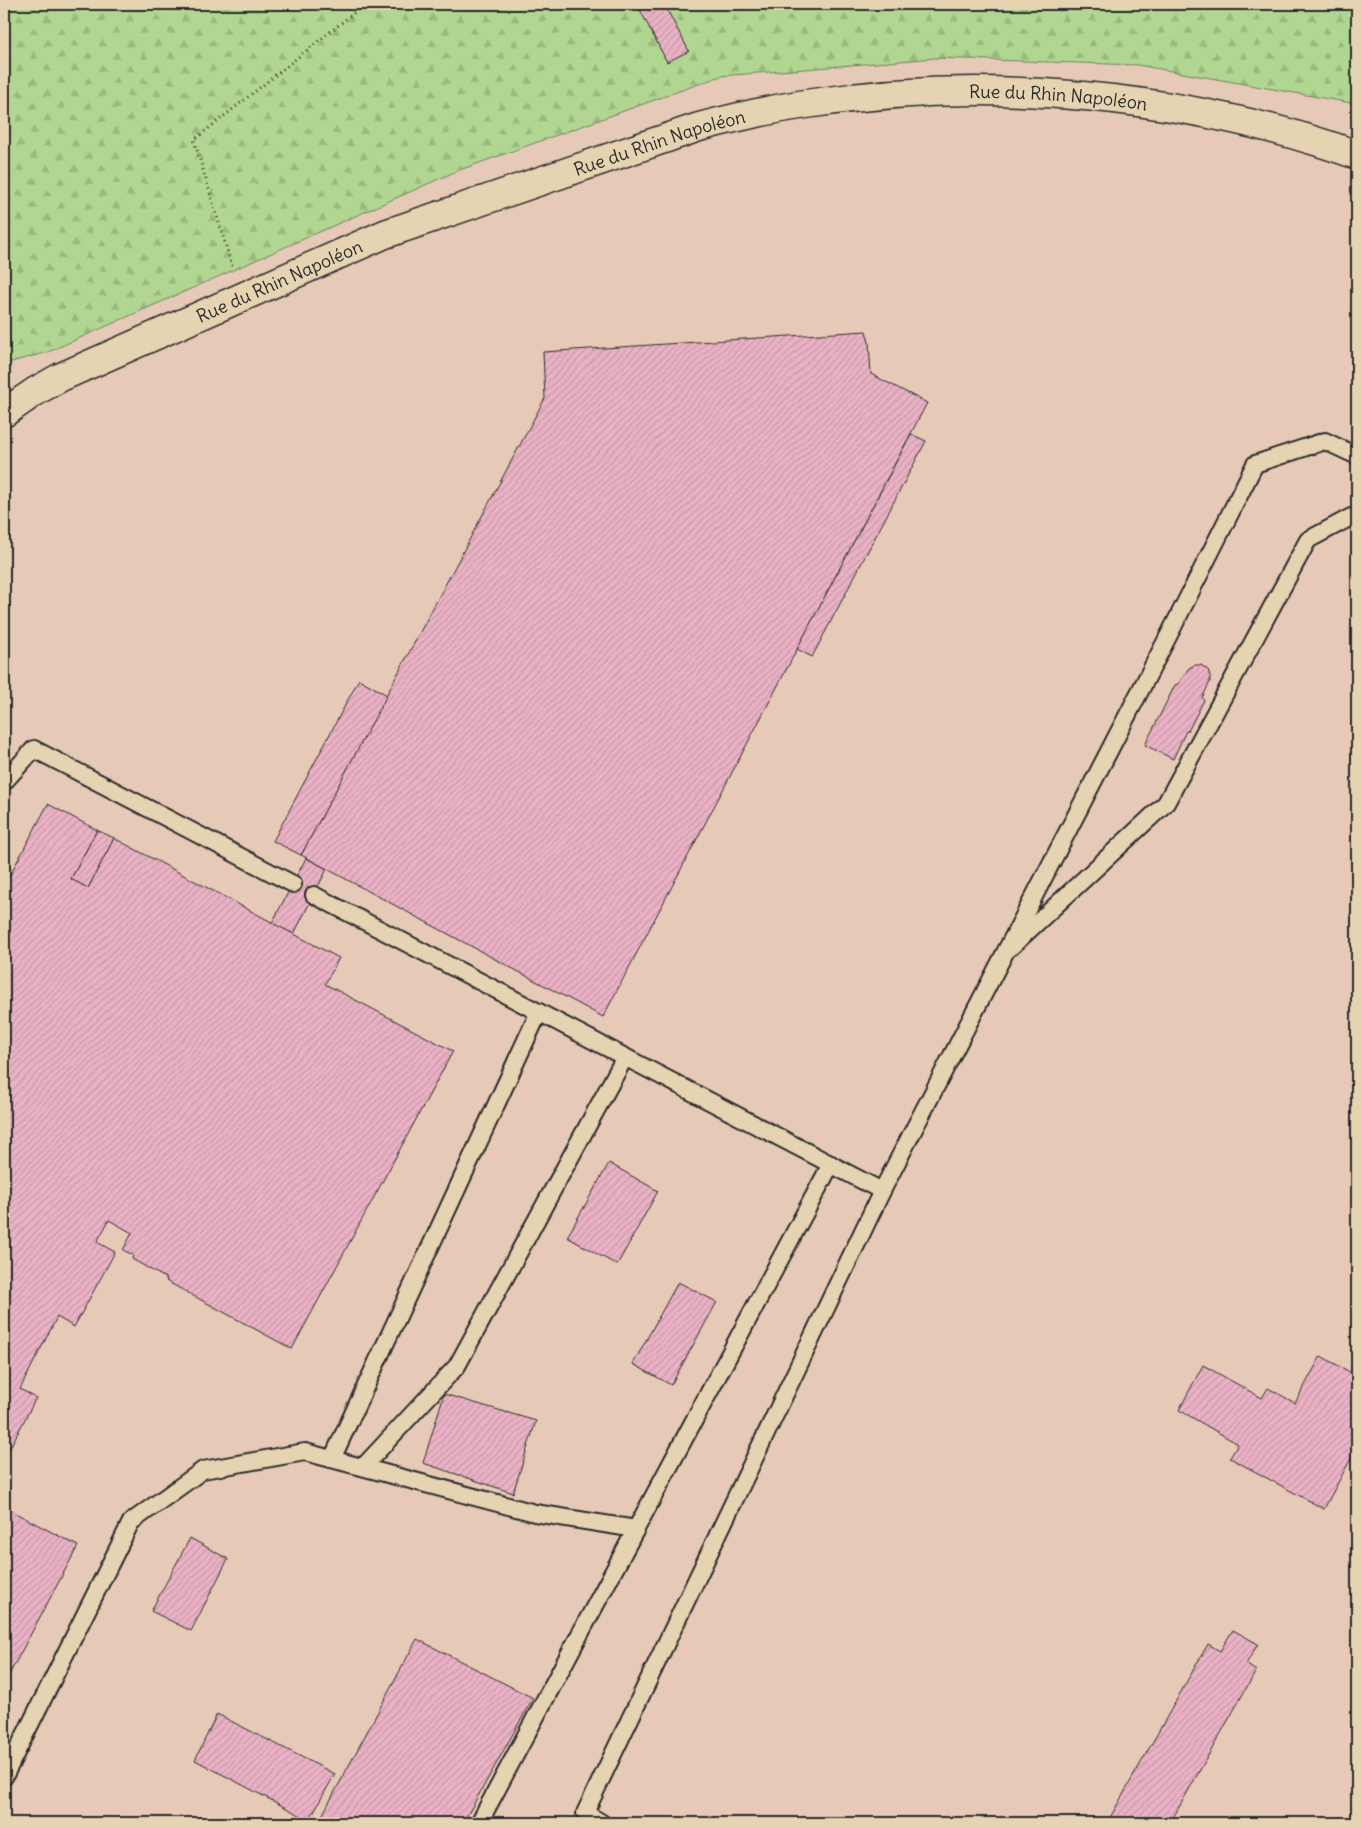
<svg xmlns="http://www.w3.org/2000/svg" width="1361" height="1827" font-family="Delius,sans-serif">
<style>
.built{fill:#e7c9b7}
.forest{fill:url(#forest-firs);stroke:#6e805e}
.building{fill:url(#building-hatch);stroke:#2b2b2b}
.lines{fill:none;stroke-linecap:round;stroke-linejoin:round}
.lane-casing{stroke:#2b2b2b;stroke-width:20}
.secondary-casing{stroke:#2b2b2b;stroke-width:31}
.path{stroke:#2b2b2b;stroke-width:3;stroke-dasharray:1 4;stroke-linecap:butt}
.lane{stroke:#e6d3b1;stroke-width:16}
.secondary{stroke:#e6d3b1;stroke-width:28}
.labels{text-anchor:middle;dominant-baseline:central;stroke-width:4;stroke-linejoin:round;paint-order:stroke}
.street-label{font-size:18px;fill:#2b2b2b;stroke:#e6d3b1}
</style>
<defs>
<pattern id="forest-firs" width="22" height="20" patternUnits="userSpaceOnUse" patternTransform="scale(1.25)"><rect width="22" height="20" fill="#b1d691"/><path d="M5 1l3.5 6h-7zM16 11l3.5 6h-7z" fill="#98b87d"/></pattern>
<pattern id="building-hatch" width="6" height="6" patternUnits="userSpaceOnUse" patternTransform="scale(1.25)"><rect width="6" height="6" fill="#eab2c5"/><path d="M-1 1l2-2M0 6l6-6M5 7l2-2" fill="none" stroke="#c999a9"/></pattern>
</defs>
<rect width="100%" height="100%" fill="#e6d3b1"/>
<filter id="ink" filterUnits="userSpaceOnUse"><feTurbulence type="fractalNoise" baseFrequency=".02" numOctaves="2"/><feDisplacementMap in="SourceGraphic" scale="10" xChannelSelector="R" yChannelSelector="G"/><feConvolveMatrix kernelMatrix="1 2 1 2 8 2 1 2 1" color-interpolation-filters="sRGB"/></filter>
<g filter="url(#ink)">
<polygon class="built" points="935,58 1140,66 1357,104 1357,1823 4,1823 4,309 457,171 721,76"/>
<polygon class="forest" points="4,4 1357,4 1357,104 1137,65 935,58 721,76 457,171 48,352 4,364"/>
<g class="building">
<polygon points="637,4 664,4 689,51 667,62"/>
<polygon points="866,331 869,342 871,374 927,403 603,1017 301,855 545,398 543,352"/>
<polygon points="911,434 926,441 812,657 797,649"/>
<polygon points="1195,665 1201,665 1208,670 1210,676 1210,682 1202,698 1204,700 1188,731 1186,731 1173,759 1145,745 1175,685 1178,684 1189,668"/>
<polygon points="359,679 387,695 301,855 273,841"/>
<polygon points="48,804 97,830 71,879 88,888 114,838 339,958 325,984 453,1051 292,1349 166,1281 167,1279 132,1259 133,1255 123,1250 132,1233 109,1220 97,1242 115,1252 74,1327 57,1317 20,1389 36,1398 4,1459 4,886"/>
<polygon points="97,830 114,838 88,888 71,879"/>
<polygon points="306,858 327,869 294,934 272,923"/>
<polygon points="609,1163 658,1191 617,1265 567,1237"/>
<polygon points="678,1282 717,1302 671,1385 633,1364"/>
<polygon points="1321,1356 1357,1376 1357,1447 1324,1509 1230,1458 1238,1444 1179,1410 1203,1365 1262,1398 1268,1388 1295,1403"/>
<polygon points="444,1394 536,1421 513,1493 423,1463"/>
<polygon points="4,1507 78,1546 4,1684"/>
<polygon points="190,1538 228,1559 191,1631 151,1611"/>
<polygon points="1233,1630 1258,1644 1246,1664 1256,1671 1170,1823 1107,1823 1208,1644 1220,1651"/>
<polygon points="417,1639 533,1698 463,1823 318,1823"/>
<polygon points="217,1714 335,1774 309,1820 195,1760"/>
</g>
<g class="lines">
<defs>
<g id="lane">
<polyline points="4,782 34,749 293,884"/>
<polyline points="314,895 882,1191"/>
<polyline points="1011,947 1166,803 1308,540 1351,517 1357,517"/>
<polyline points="332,1459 539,1012"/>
<polyline points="363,1467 457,1366 625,1057"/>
<polyline points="4,1777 131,1522 203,1470 305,1452 535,1513 636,1529 831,1164"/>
<polyline points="479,1823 636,1529"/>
<polyline points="602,1823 585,1813 882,1191 1172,629 1255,464 1325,441 1357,456"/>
</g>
<g id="secondary">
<path id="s1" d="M 4,413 L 36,391 L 61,377 L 385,234 L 699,127 C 737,117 775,108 813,103 C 989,76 1190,95 1357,155"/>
</g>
</defs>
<use href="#lane" class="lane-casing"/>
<use href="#secondary" class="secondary-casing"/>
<polyline class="path" points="232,266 194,140 365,4"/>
<use href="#lane" class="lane"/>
<use href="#secondary" class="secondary"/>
</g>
</g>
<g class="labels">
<g class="street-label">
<text stroke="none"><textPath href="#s1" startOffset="1116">Rue du Rhin Napoléon</textPath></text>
<text stroke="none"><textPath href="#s1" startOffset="711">Rue du Rhin Napoléon</textPath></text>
<text stroke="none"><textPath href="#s1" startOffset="306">Rue du Rhin Napoléon</textPath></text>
</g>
</g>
<rect width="1361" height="1827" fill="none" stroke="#e6d3b1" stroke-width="20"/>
<rect x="10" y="10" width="1341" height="1807" fill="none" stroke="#2b2b2b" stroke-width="2" filter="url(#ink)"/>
</svg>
